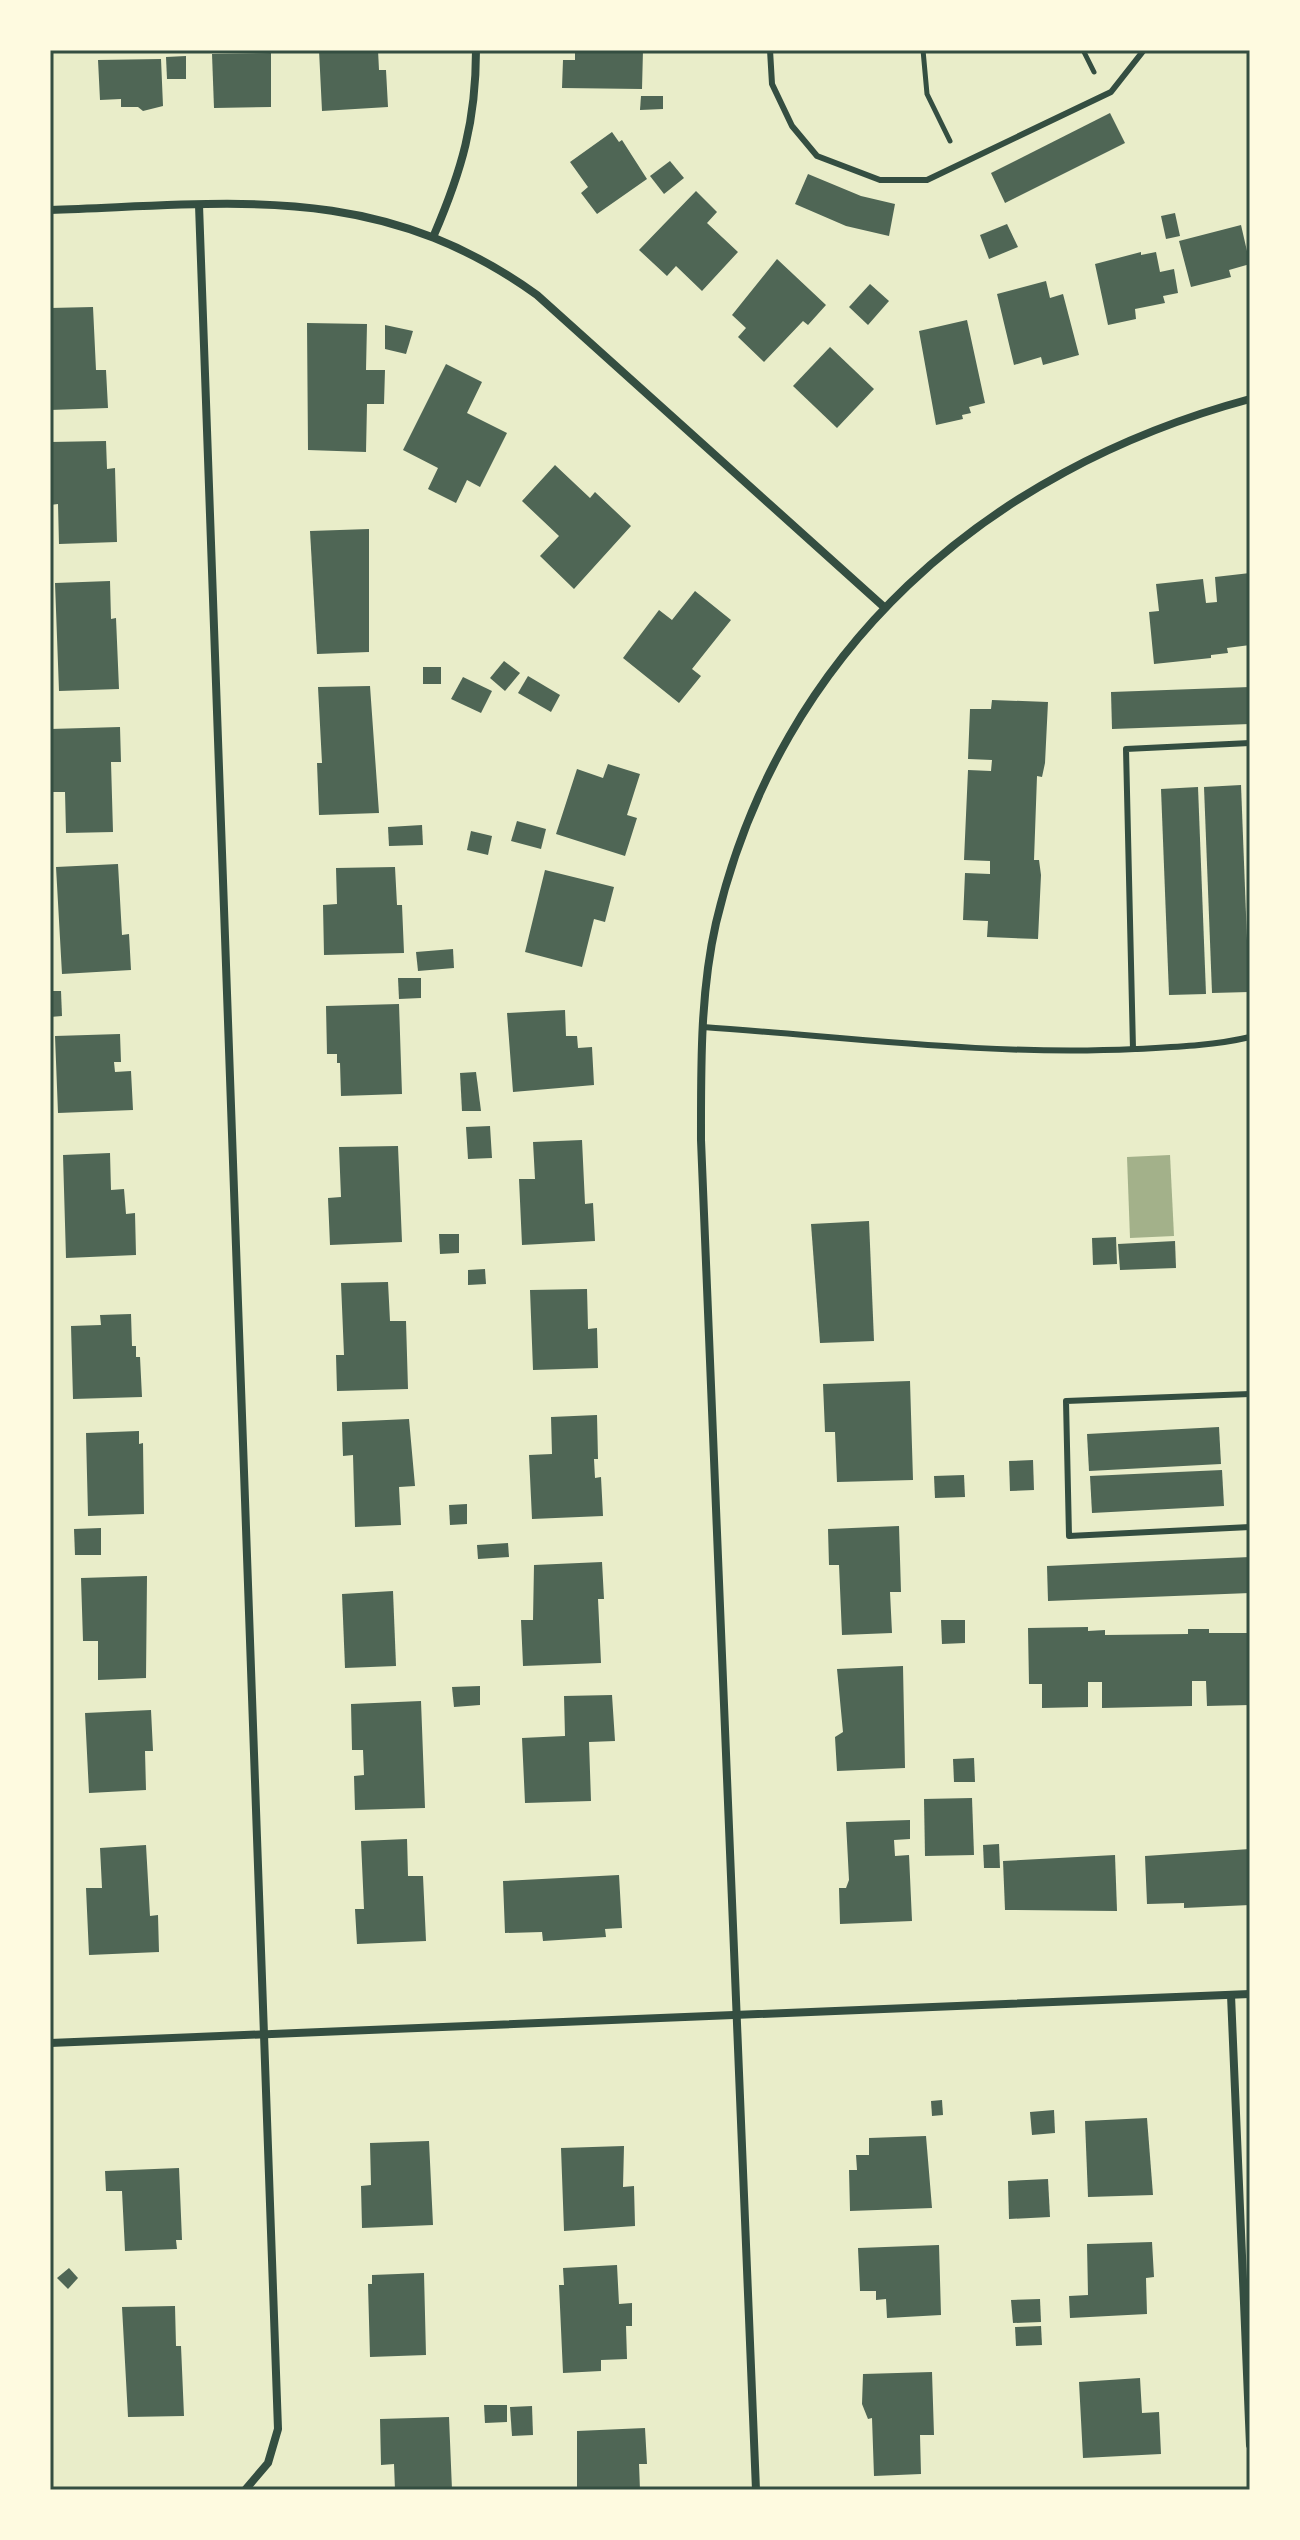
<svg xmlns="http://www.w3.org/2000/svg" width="1300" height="2540" font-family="'Space Grotesk',sans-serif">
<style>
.water{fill:#a3b18a}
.building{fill:#4f6655}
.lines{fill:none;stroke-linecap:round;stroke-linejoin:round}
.path{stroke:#344e41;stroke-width:5}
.service{stroke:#344e41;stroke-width:6}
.minor{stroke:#344e41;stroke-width:8}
.neatline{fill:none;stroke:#344e41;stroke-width:3}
</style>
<rect width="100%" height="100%" fill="#e9edc9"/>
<polygon class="water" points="1170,1155 1174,1236 1130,1238 1127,1157"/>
<g class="building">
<polygon points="319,50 378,50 379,70 386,70 388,107 322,111"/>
<polygon points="575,50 643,50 642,89 562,88 563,60 575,60"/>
<polygon points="271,53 271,107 214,108 212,54"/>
<polygon points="186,56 186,79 167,79 166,57"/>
<polygon points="161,59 163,106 143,111 138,107 121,107 121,99 100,100 98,60"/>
<polygon points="641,96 663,96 663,109 640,110"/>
<polygon points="1110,113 1125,143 1005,203 991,173"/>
<polygon points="612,132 619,142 622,140 647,179 597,214 581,193 588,187 570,162"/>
<polygon points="670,161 684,178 664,194 650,176"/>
<polygon points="808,174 861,196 895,204 889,236 846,226 795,204"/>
<polygon points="696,191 717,212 707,223 738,252 702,291 676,266 667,276 639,250"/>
<polygon points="1175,213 1180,236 1166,239 1161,216"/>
<polygon points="1007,224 1018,247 989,259 980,235"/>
<polygon points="1241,225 1250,264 1229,270 1231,277 1191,287 1179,241"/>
<polygon points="1141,252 1141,255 1156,252 1160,272 1174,269 1178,293 1163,296 1165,303 1135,309 1136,319 1108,325 1095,264"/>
<polygon points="777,259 826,305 808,325 803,321 764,362 738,337 746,328 732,315"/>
<polygon points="1046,281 1050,298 1063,294 1079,355 1043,365 1041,357 1014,365 997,294"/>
<polygon points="870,284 889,301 868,325 849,307"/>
<polygon points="93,307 96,370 106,370 108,408 50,410 50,308"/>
<polygon points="967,320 985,403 969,407 971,413 962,415 963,419 936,425 919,331"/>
<polygon points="307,323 367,324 366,370 385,370 384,404 367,404 366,452 308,450"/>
<polygon points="385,325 413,331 406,354 385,349"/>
<polygon points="830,347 874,389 837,428 793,386"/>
<polygon points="446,364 482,382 467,413 507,433 480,487 467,480 456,503 428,489 438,468 403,450"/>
<polygon points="106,441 107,469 115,468 117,542 59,544 58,504 50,505 50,442"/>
<polygon points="555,465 590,498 595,492 631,526 574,589 540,556 559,536 522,501"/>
<polygon points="369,529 369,652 317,654 310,531"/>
<polygon points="1250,573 1250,645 1227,648 1228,653 1211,655 1211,658 1154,664 1149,612 1159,611 1156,584 1203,579 1206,603 1217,602 1215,577"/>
<polygon points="110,581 111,619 116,618 119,689 59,691 55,583"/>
<polygon points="695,591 731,620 692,669 701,676 679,703 623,658 659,610 672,620"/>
<polygon points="504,661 520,673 505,691 490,678"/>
<rect x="423" y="667" width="18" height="17"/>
<polygon points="528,676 560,695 551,712 518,693"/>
<polygon points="463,677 492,691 481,713 451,699"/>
<polygon points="370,686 379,813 319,815 317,763 322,763 318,687"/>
<polygon points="1250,687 1250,724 1112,729 1111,692"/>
<polygon points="992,700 1048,702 1045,763 1042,777 1037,776 1034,860 1039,860 1041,875 1038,939 987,937 988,921 963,920 965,873 990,874 990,861 964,860 968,770 991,771 992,760 968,759 970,709 991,709"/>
<polygon points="120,727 121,762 111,762 113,832 66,833 65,792 51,792 50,729"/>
<polygon points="608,764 640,774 627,815 637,818 625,856 556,834 577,769 603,778"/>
<polygon points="1241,785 1249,992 1212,993 1204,787"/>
<polygon points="1198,787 1206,994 1169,995 1161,789"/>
<polygon points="517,821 546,829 541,849 511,841"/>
<polygon points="422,825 423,845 389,846 388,827"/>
<polygon points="471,831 492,836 488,855 467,850"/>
<polygon points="118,864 122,935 129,934 131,970 62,974 56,867"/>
<polygon points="395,867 397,905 402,905 404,953 324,955 323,905 337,904 336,868"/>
<polygon points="545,870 614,887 605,922 594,919 582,967 525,952"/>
<polygon points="453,949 454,968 418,971 416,952"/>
<polygon points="398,978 421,978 421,998 399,999"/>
<polygon points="50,991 61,991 62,1016 50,1017"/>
<polygon points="399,1004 402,1094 341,1096 340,1063 337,1063 337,1054 327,1054 326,1006"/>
<polygon points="565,1010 566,1036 577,1036 578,1048 592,1047 594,1085 513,1092 507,1013"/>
<polygon points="120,1034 121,1062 114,1062 115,1072 131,1071 133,1110 58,1113 55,1036"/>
<polygon points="476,1072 481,1111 462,1111 460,1073"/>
<polygon points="490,1126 492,1158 468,1159 466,1127"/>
<polygon points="582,1140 585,1204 593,1203 595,1241 522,1245 519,1179 535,1179 533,1142"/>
<polygon points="398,1146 402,1242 330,1245 328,1198 341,1197 339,1147"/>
<polygon points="110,1153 111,1190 124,1189 126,1214 135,1213 136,1255 66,1258 63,1155"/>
<polygon points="869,1221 874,1341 820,1343 811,1224"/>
<polygon points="439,1234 459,1234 459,1253 440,1254"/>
<polygon points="1116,1237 1117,1264 1093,1265 1092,1238"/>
<polygon points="1175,1241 1176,1268 1120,1270 1118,1244"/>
<polygon points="485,1269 486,1284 468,1285 468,1270"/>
<polygon points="388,1282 390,1321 406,1321 408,1389 337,1391 336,1355 344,1355 341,1283"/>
<polygon points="587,1289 588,1329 597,1328 598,1368 533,1370 530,1290"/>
<polygon points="131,1314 132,1346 136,1346 136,1357 140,1357 142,1397 73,1399 71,1326 101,1325 100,1315"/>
<polygon points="910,1381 913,1480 837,1482 835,1432 825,1432 823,1384"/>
<polygon points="597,1415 598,1459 594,1459 595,1478 601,1477 603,1516 532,1519 529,1455 552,1454 551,1417"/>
<polygon points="409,1419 415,1486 399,1487 401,1525 355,1527 353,1455 343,1456 342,1422"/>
<polygon points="1219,1427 1221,1464 1089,1471 1087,1434"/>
<polygon points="139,1431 139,1444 143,1443 144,1514 88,1516 86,1433"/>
<polygon points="1033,1460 1034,1490 1010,1491 1009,1461"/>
<polygon points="1222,1470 1224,1506 1092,1513 1090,1476"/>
<polygon points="964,1475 965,1497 935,1498 934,1476"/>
<polygon points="467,1504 467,1524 450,1525 449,1505"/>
<polygon points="899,1526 901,1592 890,1592 892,1633 842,1635 839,1565 829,1565 828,1529"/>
<polygon points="101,1528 101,1555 75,1555 74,1529"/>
<polygon points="508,1543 509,1557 478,1559 477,1545"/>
<polygon points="1250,1557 1250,1593 1048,1601 1047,1566"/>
<polygon points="602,1562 604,1599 598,1599 601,1663 523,1666 521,1620 533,1620 534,1565"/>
<polygon points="147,1576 146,1678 98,1680 98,1641 83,1641 81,1578"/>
<polygon points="393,1591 396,1666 345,1668 342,1594"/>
<polygon points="941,1620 965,1620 965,1643 942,1644"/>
<polygon points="1088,1627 1088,1631 1105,1630 1105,1635 1188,1634 1188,1629 1209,1629 1209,1633 1250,1633 1250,1705 1207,1706 1206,1681 1192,1681 1192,1706 1102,1708 1102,1682 1088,1682 1088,1707 1042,1708 1042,1684 1029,1684 1028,1628"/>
<polygon points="903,1666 905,1768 837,1771 835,1737 843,1732 837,1669"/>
<polygon points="480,1686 480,1705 454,1707 452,1687"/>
<polygon points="612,1695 615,1741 589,1742 591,1801 525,1803 522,1738 565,1736 564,1696"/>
<polygon points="421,1701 425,1808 355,1810 354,1776 364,1775 363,1750 352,1750 351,1704"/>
<polygon points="151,1710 153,1751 145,1751 146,1790 89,1793 85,1713"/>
<polygon points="974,1758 975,1782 954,1782 953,1759"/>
<polygon points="972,1798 974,1855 925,1856 924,1799"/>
<polygon points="910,1820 910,1839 894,1840 895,1856 909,1855 912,1921 840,1924 839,1888 846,1888 849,1880 846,1822"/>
<polygon points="407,1839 408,1876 423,1876 426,1941 357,1944 355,1909 364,1909 361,1841"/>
<polygon points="999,1844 1000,1868 984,1868 983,1845"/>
<polygon points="146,1845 150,1916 158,1915 159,1952 89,1955 86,1888 102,1888 100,1848"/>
<polygon points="1250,1849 1250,1905 1184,1908 1184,1903 1147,1904 1145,1856"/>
<polygon points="1115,1855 1117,1911 1005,1910 1003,1861"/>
<polygon points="619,1875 622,1928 605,1929 606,1937 543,1941 542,1932 505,1933 503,1881"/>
<polygon points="942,2100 943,2115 932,2116 931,2101"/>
<polygon points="1054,2110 1055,2133 1032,2135 1030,2112"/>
<polygon points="1147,2118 1153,2195 1088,2197 1085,2121"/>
<polygon points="926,2136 932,2208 850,2211 849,2170 857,2170 856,2155 869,2155 869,2138"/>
<polygon points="429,2141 433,2225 362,2228 361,2186 371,2185 370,2143"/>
<polygon points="624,2146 623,2187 634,2186 635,2226 564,2231 561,2148"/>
<polygon points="179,2168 182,2240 176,2240 177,2249 125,2251 122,2191 106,2191 105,2171"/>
<polygon points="1048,2179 1050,2217 1009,2219 1008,2181"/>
<polygon points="1152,2242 1154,2277 1146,2278 1147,2314 1070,2318 1069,2296 1088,2295 1087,2244"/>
<polygon points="939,2245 941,2315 887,2318 886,2299 876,2300 876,2291 860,2291 858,2248"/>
<polygon points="617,2265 619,2304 632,2303 632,2326 626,2326 627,2359 601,2360 601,2371 563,2373 559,2285 564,2285 563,2268"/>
<polygon points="69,2268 78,2278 68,2289 57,2278"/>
<polygon points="424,2273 426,2355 370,2357 368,2284 372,2284 372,2275"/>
<polygon points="1040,2299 1041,2322 1013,2323 1011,2300"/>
<polygon points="175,2306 176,2346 181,2346 184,2416 128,2417 122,2307"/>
<polygon points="1041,2326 1042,2345 1016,2346 1015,2327"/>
<polygon points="932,2372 934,2435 920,2435 921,2474 874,2476 872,2418 868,2419 862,2404 863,2374"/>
<polygon points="1140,2378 1142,2413 1159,2412 1161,2454 1083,2458 1079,2382"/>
<polygon points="484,2405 507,2405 507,2422 485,2423"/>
<polygon points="532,2406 533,2435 512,2436 510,2407"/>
<polygon points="449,2417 452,2490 395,2490 394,2464 381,2465 380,2419"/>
<polygon points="645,2428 647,2464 639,2464 640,2490 577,2490 577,2431"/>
</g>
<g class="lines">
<g class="path">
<polyline points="923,50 927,94 950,141"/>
<polyline points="1083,50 1094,72"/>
</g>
<g class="service">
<polyline points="770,50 772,84 792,126 817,156 880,180 927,180 1111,92 1144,50"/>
<path d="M 703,1027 C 848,1037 990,1056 1135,1049 C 1174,1047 1212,1046 1250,1037"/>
<polyline points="1133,1049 1126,749 1250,743"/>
<polyline points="1250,1394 1066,1401 1069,1536 1250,1527"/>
</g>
<g class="minor">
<polyline points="199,205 278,2429 268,2463 245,2490"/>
<path d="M 50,210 C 234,204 377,180 537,295 L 884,607"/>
<path d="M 434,235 C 462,170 476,121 476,50"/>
<polyline points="1231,1995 1250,2445"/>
<polyline points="50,2043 1250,1994"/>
<path d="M 756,2490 L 701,1140 C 701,1068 700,993 716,923 C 780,650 986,470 1250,399"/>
</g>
</g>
<rect width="1300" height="2540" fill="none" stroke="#fefae0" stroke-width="104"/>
<rect x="52" y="52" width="1196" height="2436" class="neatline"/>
</svg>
